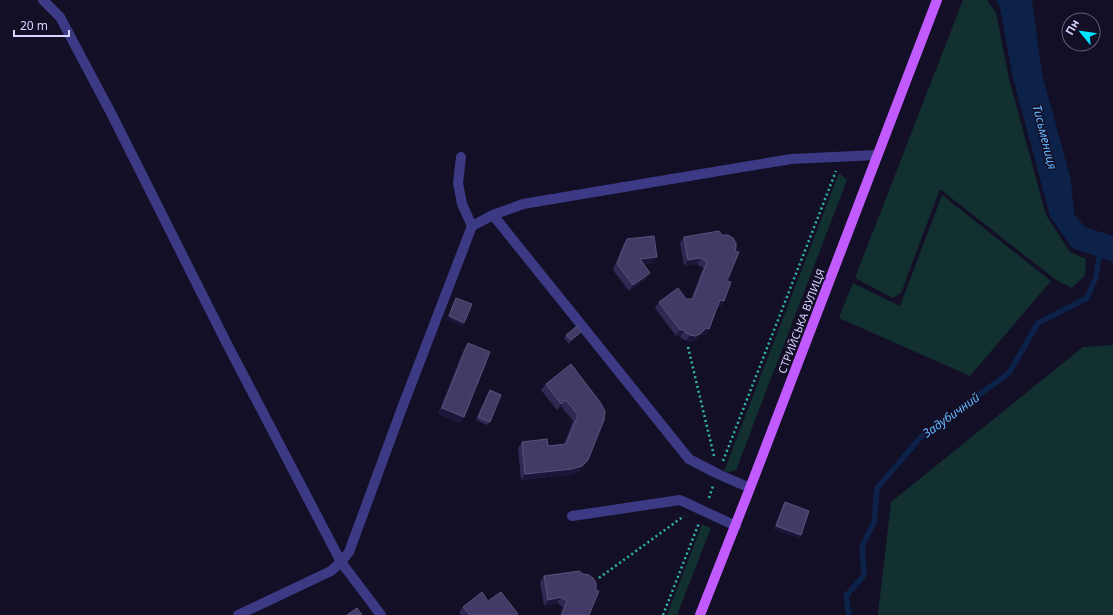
<svg xmlns="http://www.w3.org/2000/svg" width="1113" height="615" font-family="'Noto Sans',sans-serif">
<style>
.green{fill:#12302f}
.water{fill:#0c2248}
.lines{fill:none;stroke-linecap:round;stroke-linejoin:round}
.stream{stroke:#0c2248;stroke-width:5.5}
.path{stroke:#2fb8b0;stroke-width:2.5;stroke-dasharray:2 3;stroke-linecap:butt}
.minor{stroke:#3d3a85;stroke-width:10}
.major{stroke:#c25bff;stroke-width:10}
.wall{fill:#312854}
.shaded-wall{fill:#1d163a}
.building{fill:#433a66;stroke:#5a527e}
.labels{text-anchor:middle;dominant-baseline:central;stroke-width:3;stroke-linejoin:round;paint-order:stroke}
.street-label{font-size:11px;fill:#d9d4ff;stroke:#130f26}
.water-label{font-size:12px;font-style:italic;fill:#62b6ff;stroke:#130f26}
</style>
<rect width="100%" height="100%" fill="#130f26"/>
<g class="green">
<polygon points="963,0 987,0 996,13 1009,79 1046,215 1070,252 1086,259 1085,275 1072,288 1056,280 940,189 901,293 893,298 855,278"/>
<polygon points="839,173 847,180 736,470 729,472 724,471"/>
<polygon points="942,195 1051,281 970,376 839,318 853,283 900,306"/>
<polygon points="1113,345 1113,615 878,615 891,502 1083,347"/>
<polygon points="702,524 711,528 677,615 667,615"/>
</g>
<polygon class="water" points="996,0 1032,0 1042,74 1071,180 1074,214 1085,227 1113,236 1113,262 1072,248 1050,216 1013,78 1000,8"/>
<g class="lines">
<polyline class="stream" points="849,615 846,596 864,575 862,547 874,522 877,488 921,437 1009,373 1038,323 1087,298 1096,277 1100,250"/>
<g class="path">
<polyline points="688,347 714,456"/>
<polyline points="723,461 836,171"/>
<polyline points="709,498 713,486"/>
<polyline points="599,578 684,516"/>
<polyline points="663,615 699,523"/>
</g>
<g class="minor">
<polyline points="43,0 60,17 112,115 226,342 341,562 381,615"/>
<polyline points="461,157 458,183 462,204 472,226"/>
<polyline points="493,215 689,459 718,474 750,488"/>
<polyline points="572,516 680,500 736,526"/>
<polyline points="238,615 331,571 341,562 349,552 402,408 472,226 493,215 523,204 791,159 877,155"/>
</g>
<polyline class="major" points="700,615 750,488 937,0"/>
</g>
<g class="wall">
<polygon points="684,237 727,281 724,301 720,307 718,306 709,329 705,335 701,334 696,340 691,342 686,341 681,338 680,336 676,336 655,308 659,302 686,299 691,299 703,268 697,264 684,266 680,243"/>
<polygon points="627,239 653,263 644,264 646,279 629,291 613,270 623,245"/>
<polygon points="456,298 462,326 447,319 454,301"/>
<polygon points="581,332 579,335 569,344 564,338 566,335"/>
<polygon points="468,343 464,417 460,423 438,414 464,349"/>
<polygon points="571,364 588,460 584,466 578,472 568,475 521,480 518,448 522,442 548,446 564,444 573,421 561,406 557,410 541,390 546,384"/>
<polygon points="490,390 490,422 487,425 476,420 488,393"/>
<polygon points="785,502 801,535 799,538 774,529 783,505"/>
<polygon points="544,576 589,615 560,615 563,607 557,603 544,606 540,582"/>
<polygon points="488,601 518,614 517,615 461,615 459,613 463,607"/>
</g>
<g class="shaded-wall">
<polygon points="657,257 653,263 636,265 640,259"/>
<polygon points="701,258 697,264 684,266 688,260"/>
<polygon points="650,273 646,279 629,291 633,285"/>
<polygon points="720,300 724,301 720,307 716,306"/>
<polygon points="449,316 464,323 462,326 447,319"/>
<polygon points="706,328 709,329 705,335 701,334 696,340 691,342 686,341 690,335"/>
<polygon points="680,330 684,330 680,336 676,336"/>
<polygon points="581,332 579,335 569,344 571,340"/>
<polygon points="566,400 561,406 557,410 561,404"/>
<polygon points="442,408 464,417 460,423 438,414"/>
<polygon points="588,460 584,466 578,472 568,475 521,480 525,474"/>
<polygon points="776,526 801,535 799,538 774,529"/>
<polygon points="561,597 557,603 544,606 548,600"/>
</g>
<g class="building">
<polygon points="719,231 722,235 728,235 733,238 736,243 736,248 735,251 739,252 727,281 731,282 724,301 720,300 709,329 706,328 700,334 695,336 690,335 685,332 684,330 680,330 659,302 678,288 686,299 693,299 707,262 701,258 688,260 684,237"/>
<polygon points="654,236 657,257 640,259 650,273 633,285 617,264 627,239"/>
<polygon points="456,298 472,304 464,323 449,316"/>
<polygon points="577,326 581,332 571,340 566,335"/>
<polygon points="468,343 490,352 464,417 442,408"/>
<polygon points="571,364 600,402 605,411 604,420 588,460 582,466 572,469 525,474 522,442 547,439 548,446 566,444 578,415 566,400 561,404 546,384"/>
<polygon points="490,390 501,395 490,422 478,417"/>
<polygon points="785,502 809,511 801,535 776,526"/>
<polygon points="579,571 583,574 589,575 593,578 596,583 596,591 599,591 589,615 562,615 567,601 561,597 548,600 544,576"/>
<polygon points="482,592 488,601 501,592 518,614 516,615 470,615 463,607"/>
<polygon points="357,608 362,615 347,615"/>
</g>
<g class="labels">
<g class="street-label">
<text transform="translate(801 321) rotate(-69)">СТРИЙСЬКА ВУЛИЦЯ</text>
</g>
<g class="water-label">
<text transform="translate(1045 137) rotate(76)">Тисьмениця</text>
<text transform="translate(951 415) rotate(-36)">Задубичний</text>
</g>
</g>
<g transform="translate(1081 32) rotate(299)"><circle r="19" fill="#130f26" stroke="#625e7d"/>
<path d="M0-3L7 15L0 10L-7 15Z" fill="#00e5ff"/>
<text y="-6" font-size="11" font-weight="bold" text-anchor="middle" fill="#d9d4ff">Пн</text>
</g>
<path d="M14 30v6h55v-6" fill="none" stroke="#d9d4ff" stroke-width="2"/>
<text x="20" y="30" font-size="12" fill="#d9d4ff" stroke="#130f26" stroke-width="3" paint-order="stroke">20 m</text>
</svg>
